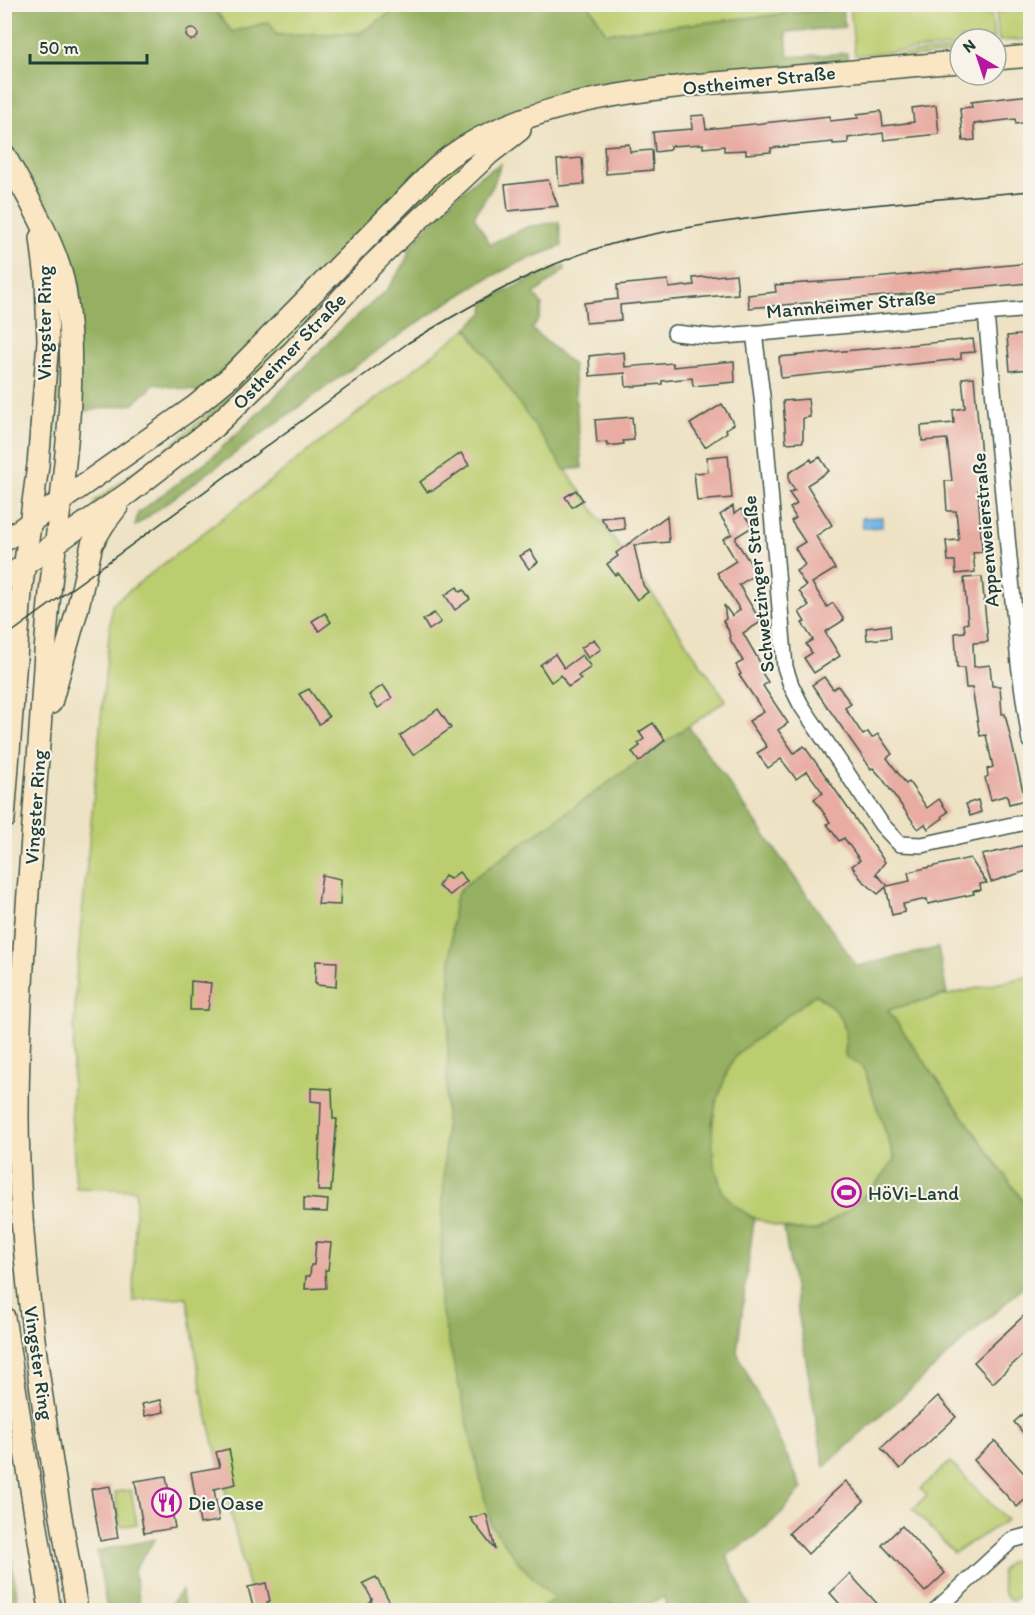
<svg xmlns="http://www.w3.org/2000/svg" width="1035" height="1615" font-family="Itim,sans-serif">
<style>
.green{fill:#bccd70;stroke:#6e8552;stroke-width:1.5}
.forest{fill:#95b062;stroke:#5a764b;stroke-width:1.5}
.water{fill:#77b8eb;stroke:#4b7a90;stroke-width:1.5}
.building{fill:#e8aca3}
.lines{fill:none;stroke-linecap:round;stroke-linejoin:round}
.minor-casing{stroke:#3e564a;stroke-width:18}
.secondary-casing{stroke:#3e564a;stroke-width:24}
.minor{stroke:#fff;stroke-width:15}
.secondary{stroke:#fbe6c4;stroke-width:21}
.tram{stroke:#1f3d34;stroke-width:1.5}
.labels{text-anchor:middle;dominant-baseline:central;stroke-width:4.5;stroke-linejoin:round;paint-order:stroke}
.street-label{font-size:20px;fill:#1f3d34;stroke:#f7f3e8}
.poi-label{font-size:20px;fill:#1f3d34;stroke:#f7f3e8;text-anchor:start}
</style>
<rect width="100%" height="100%" fill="#f7f3e8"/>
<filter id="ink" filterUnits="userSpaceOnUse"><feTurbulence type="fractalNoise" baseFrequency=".0167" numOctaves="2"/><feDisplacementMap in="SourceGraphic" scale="12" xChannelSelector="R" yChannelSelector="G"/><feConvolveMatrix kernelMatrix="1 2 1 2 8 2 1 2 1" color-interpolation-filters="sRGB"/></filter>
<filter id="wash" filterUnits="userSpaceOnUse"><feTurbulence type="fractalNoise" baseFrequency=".008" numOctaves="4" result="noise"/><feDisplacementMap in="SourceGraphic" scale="24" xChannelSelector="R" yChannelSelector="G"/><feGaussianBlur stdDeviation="1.35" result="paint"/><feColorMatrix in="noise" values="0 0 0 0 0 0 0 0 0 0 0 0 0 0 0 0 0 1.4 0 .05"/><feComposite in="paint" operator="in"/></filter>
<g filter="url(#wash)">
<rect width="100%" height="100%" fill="#eee2c4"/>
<g class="green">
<polygon points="211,5 404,5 360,33 276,35 269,22 232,32"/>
<polygon points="589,5 969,5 970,15 991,13 994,39 960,39 960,46 855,55 850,7 606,33"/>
<polygon points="1030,9 1030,39 999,41 996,12"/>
<polygon points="960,49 960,53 854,62 855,59"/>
<polygon points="460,161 463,165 238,398 97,506 94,502 167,448 223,402 395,218 428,184"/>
<path d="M 467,328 L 726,700 L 471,880 C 451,896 455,902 452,926 L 441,1265 L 520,1564 L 555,1599 L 540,1610 L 254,1610 L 202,1393 L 187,1297 L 133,1301 L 136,1190 L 76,1188 L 71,1112 L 76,978 L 112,604 Z"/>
<polygon points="57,333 59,335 58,402 53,465 47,470"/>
<polygon points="1030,976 1030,1211 887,1009"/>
<path d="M 815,994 C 843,1016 848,1019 845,1056 L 859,1064 L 865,1071 L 895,1160 C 874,1187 850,1215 818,1229 C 809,1233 783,1228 773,1225 C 755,1219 731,1209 722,1190 C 704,1155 711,1081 739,1052 C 745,1046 754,1041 761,1035 C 779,1022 797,1008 815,994 Z"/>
<polygon points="950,1462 1007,1520 954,1553 913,1509 927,1495 920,1489"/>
<polygon points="131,1490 137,1524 120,1527 115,1492"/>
<path d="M 1022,1559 C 1034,1564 1031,1579 1030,1590 L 1023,1593 L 1013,1601 C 1001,1597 1002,1582 1001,1571 L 1008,1562 Z"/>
</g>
<g class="forest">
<polygon points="404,4 589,5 606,33 842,8 845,27 786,32 788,57 847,53 848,65 601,87 533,106 485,126 200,392 155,384 133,404 79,412 50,217 31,179 5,136 4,5 211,5 232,32 269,22 277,35 360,33"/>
<polygon points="501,164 493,186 474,216 490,244 527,227 559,222 562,246 518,263 483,281 439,308 333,382 135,526 138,513 211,458 269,403 341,330 387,290 405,263 410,248 425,229 457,196 480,176"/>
<polygon points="564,265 565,270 534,294 542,305 539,319 532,329 573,365 582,468 565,470 467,328 484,312 485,302 528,280"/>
<path d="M 688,726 L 857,966 L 938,948 L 947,994 L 888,1010 L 1030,1211 L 1030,1281 L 824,1467 L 784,1229 L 816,1231 L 851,1208 L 878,1182 L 895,1159 L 865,1072 L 859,1064 L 845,1056 C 848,1020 843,1016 816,994 L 739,1052 L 730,1065 L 716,1103 L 712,1125 L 713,1158 L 722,1191 L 732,1203 L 754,1219 L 737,1352 L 802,1488 L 779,1516 L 757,1535 L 727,1556 L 751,1610 L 667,1610 L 664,1597 L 644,1606 L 609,1604 L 607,1610 L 540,1610 L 554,1599 L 520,1564 L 491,1525 L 440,1305 L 452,926 C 455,902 451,896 471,880 Z"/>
<polygon points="5,1515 19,1610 5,1610"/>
<polygon points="155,1539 134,1570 141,1610 107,1610 97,1551"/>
<polygon points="181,1590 185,1610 167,1610"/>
</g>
<polygon class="water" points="882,517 882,527 863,528 862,518"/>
<g id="blocks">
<g class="building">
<circle cx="192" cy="34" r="6"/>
<polygon points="1030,95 1030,118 1028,118 1029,122 1016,124 1015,119 974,124 975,140 963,141 960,108 972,107 971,102"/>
<polygon points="936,105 939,134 884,140 883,133 848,138 848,143 833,144 833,142 771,148 771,152 746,154 746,150 724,151 724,146 703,148 703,144 670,146 670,150 655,152 653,132 692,129 691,116 704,115 706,129 830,116 830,121 858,118 857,114 881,111 883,126 914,122 912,108"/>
<polygon points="629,144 630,152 652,150 653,170 606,174 604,146"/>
<polygon points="582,158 584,184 559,186 557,160"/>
<polygon points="548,180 558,206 508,211 505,185"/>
<polygon points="1030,263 1030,283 749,308 748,295 776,292 775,285 864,279"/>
<polygon points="736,274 738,294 620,305 621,320 586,323 584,303 618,299 617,285 668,280 669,288 694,285 693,278"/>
<polygon points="1030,334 1030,369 1010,371 1007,336"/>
<polygon points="973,339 975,352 961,353 961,359 781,378 779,357"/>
<polygon points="624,352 625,367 673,363 673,367 734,361 735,382 693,386 692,378 662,381 662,384 626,387 625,373 590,376 589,356"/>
<polygon points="974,377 981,456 976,456 982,552 973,553 975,572 956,574 955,561 948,561 946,541 959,540 956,511 947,511 945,481 952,481 947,439 922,441 921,426 954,423 953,410 965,408 962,378"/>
<polygon points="808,399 810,417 803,418 803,442 786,443 783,401"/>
<polygon points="722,404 734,424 726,429 727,432 705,447 690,424"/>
<polygon points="632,417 634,440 623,441 624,444 607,446 607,442 597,443 595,420"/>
<polygon points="461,453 469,465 432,491 431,490 427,492 420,482"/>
<polygon points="728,455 732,498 697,501 694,473 708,472 707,457"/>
<polygon points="820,457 829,471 807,485 832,525 816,536 835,569 812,583 827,607 833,603 844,620 825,632 840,656 814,673 804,658 812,653 806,644 813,640 802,623 805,622 799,612 809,606 799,591 806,586 796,571 805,565 795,548 805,542 791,521 796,518 790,508 797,504 789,493 795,490 789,481 789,473 811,459 812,462"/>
<polygon points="576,490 583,500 572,507 565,497"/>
<polygon points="733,506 734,514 741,509 752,527 736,537 736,541 757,573 739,585 761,622 743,633 765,671 762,673 768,682 763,686 788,723 778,730 794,753 804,746 827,778 885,862 876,874 888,886 910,881 908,872 970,858 987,883 980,884 981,890 973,891 974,894 928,904 927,899 903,904 905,912 892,915 886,887 878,894 861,879 852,866 860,860 844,838 839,841 827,824 830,822 814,799 823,793 807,771 796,779 781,759 768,768 757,753 767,747 749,721 764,712 739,675 741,674 736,665 743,661 731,641 728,629 723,621 726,619 724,605 732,616 740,610 717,573 736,561 723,539 732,534 720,515"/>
<polygon points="623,516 625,529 610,531 601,518"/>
<polygon points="667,516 669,542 634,545 643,585 648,592 637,600 618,573 615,575 607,564 618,556 616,553"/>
<polygon points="530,550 538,562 529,569 520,556"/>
<polygon points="982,577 988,642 973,643 974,667 990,665 992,686 1000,686 1002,714 1005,714 1025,800 1009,804 1007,795 991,800 985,778 988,776 987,769 993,767 986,735 980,736 972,688 966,688 964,668 957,668 955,633 965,632 964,624 968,623 964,578"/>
<polygon points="457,587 460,592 464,590 470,599 455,610 445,595"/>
<polygon points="325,613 331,622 319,631 312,621"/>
<polygon points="434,613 441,622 429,630 423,620"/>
<polygon points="890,625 891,638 867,640 866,628"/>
<polygon points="594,639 601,649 588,658 581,648"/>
<polygon points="555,654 564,668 582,655 591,667 578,676 581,679 568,687 561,675 551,682 540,665"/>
<polygon points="824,677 833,689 838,686 851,704 845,708 863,735 868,732 872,738 878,734 892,754 887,758 906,784 909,782 927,808 939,799 948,812 942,816 943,818 928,829 925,824 918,829 882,778 873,768 871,769 812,685"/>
<polygon points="383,685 392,698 378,708 369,695"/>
<polygon points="309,689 329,717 319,724 299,694"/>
<polygon points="438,709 451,728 413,755 400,736"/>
<polygon points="653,723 665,740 639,762 632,752 640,746 638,743 644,739 639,732"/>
<polygon points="978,800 981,812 970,816 966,804"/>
<polygon points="1030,844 1030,870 991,882 982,855"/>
<polygon points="459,872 467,881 450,895 438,886 445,876 450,879"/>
<polygon points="322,875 341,879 340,905 318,904"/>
<polygon points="316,961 337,962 336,987 317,985 317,983 315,983"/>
<polygon points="191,981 211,983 208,1010 190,1010"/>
<polygon points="311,1088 332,1089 333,1119 337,1119 331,1191 318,1191 321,1102 311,1101"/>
<polygon points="304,1198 328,1200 327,1212 304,1211"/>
<polygon points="316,1242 331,1243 328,1270 325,1270 326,1288 305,1289 306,1276 310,1276 311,1265 314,1265"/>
<polygon points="1030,1310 1030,1348 993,1383 974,1362"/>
<polygon points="938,1396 956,1417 900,1469 881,1448"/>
<polygon points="161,1400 164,1412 145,1416 142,1404"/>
<polygon points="1030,1408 1030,1441 1014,1422"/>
<polygon points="995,1441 1030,1480 1030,1495 1017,1507 974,1460"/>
<polygon points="229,1449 236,1484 214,1489 219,1521 200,1524 191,1472 220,1467 216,1452"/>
<polygon points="166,1476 175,1528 144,1533 135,1481"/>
<polygon points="846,1481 864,1501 808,1554 789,1533"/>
<polygon points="110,1486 118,1538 100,1541 91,1489"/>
<polygon points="485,1514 487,1516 495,1550 470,1518"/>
<polygon points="902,1526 945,1573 925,1592 882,1545"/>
<polygon points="850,1574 859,1584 884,1611 846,1611 830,1593"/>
<polygon points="376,1577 395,1611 360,1611 371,1602 372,1599 363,1583"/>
<polygon points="266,1583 270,1601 267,1602 269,1611 254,1611 248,1587"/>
</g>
</g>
</g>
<g filter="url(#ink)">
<use href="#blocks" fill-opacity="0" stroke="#3e564a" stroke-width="1.5"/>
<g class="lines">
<defs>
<g id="minor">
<polyline points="986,314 1019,664 1030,741"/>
<polyline points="675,333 714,337 1030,309"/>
<polyline points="754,333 762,396 785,667 791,685 801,705 882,825 900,844 922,845 1030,821"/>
<polyline points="936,1610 1012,1540 1030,1535"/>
</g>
<g id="secondary">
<polyline points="996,59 1030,56"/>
<path d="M 4,154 C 25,192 58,247 65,289 C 82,395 57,508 48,614 C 43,671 41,727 36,784 C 28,895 18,1006 18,1117 C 19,1283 49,1448 77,1610"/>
<path d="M 4,541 L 195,406 L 229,378 L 423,181 C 431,173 440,164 449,157 C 533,96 664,87 765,79 C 830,73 895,67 960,62"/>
<polyline points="4,579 130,492 214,427 293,351 371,266 411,227 489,154 520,130"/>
<polyline points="51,703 78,607 92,544 104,524 117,507"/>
<polyline points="4,819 21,592 38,465 48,341 46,279 41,238"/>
<polyline points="4,1317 50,1610"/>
</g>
</defs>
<use href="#minor" class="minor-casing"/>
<use href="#secondary" class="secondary-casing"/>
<use href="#minor" class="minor"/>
<use href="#secondary" class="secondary"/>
<path class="tram" d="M 4,638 L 408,343 C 473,304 538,265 612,244 C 655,232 701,225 746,219 C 840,206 935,200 1030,191"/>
</g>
</g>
<defs>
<symbol id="stadium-ring" viewBox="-11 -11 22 22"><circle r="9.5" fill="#f7f3e8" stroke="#b5179e" stroke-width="1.5"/><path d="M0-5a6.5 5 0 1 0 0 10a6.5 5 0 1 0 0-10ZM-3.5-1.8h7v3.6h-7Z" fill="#b5179e"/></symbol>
<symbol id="restaurant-ring" viewBox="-11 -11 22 22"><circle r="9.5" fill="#f7f3e8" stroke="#b5179e" stroke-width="1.5"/><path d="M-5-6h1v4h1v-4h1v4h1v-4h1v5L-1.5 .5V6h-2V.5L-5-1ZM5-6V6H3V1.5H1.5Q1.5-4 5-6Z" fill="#b5179e"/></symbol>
</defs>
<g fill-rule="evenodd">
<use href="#stadium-ring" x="830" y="1176" width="33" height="33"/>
<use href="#restaurant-ring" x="150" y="1486" width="33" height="33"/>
</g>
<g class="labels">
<g class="street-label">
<text transform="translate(759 80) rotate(-6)">Ostheimer Straße</text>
<text transform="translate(851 304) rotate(-5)">Mannheimer Straße</text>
<text transform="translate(44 323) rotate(-90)">Vingster Ring</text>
<text transform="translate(289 351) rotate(-46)">Ostheimer Straße</text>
<text transform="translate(985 530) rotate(-95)">Appenweierstraße</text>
<text transform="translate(758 584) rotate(-96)">Schwetzinger Straße</text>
<text transform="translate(35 807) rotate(-86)">Vingster Ring</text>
<text transform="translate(39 1363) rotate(82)">Vingster Ring</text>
</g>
<g class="poi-label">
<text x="868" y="1193">HöVi-Land</text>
<text x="188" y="1503">Die Oase</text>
</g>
</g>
<rect width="1035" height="1615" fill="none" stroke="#f7f3e8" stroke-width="24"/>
<g transform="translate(978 57) rotate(321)"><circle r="28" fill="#f7f3e8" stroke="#a1aaa0" stroke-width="1.5"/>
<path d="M0-4.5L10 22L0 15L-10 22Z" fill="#b5179e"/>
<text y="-9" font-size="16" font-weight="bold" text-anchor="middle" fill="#1f3d34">N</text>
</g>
<path d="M30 54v9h117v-9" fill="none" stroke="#1f3d34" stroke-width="3"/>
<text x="39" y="54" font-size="18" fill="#1f3d34" stroke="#f7f3e8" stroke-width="4.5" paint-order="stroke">50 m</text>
</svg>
